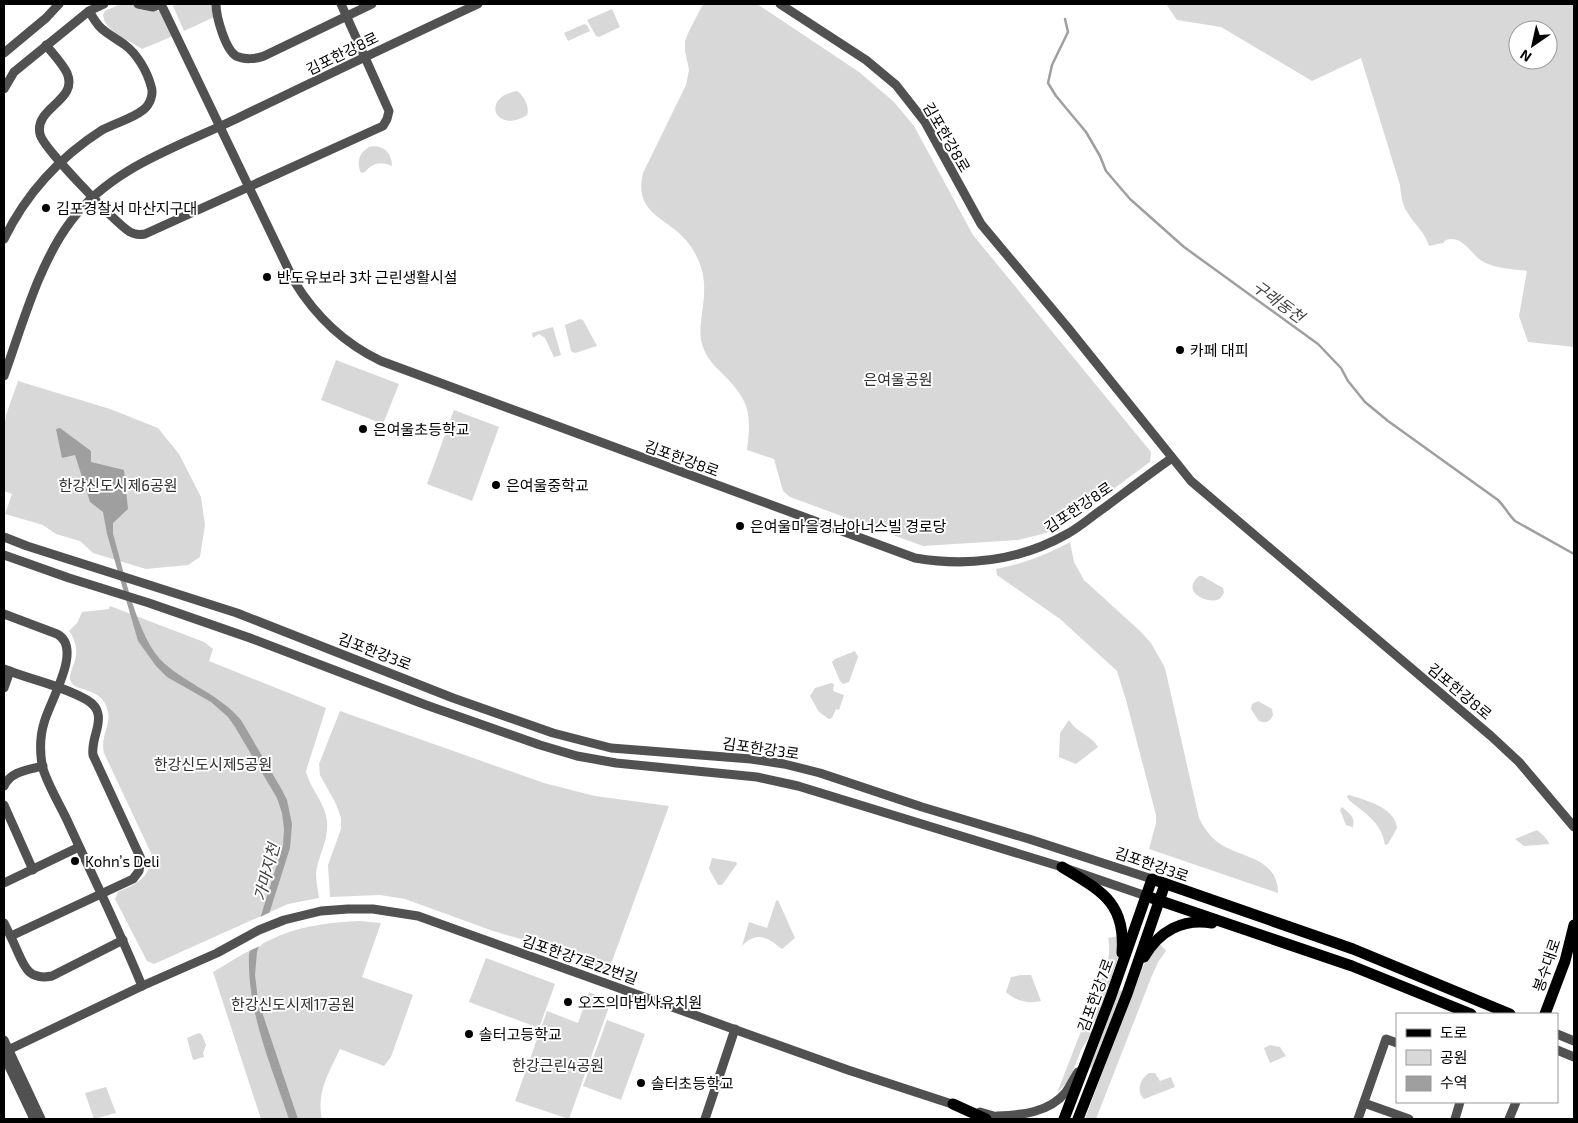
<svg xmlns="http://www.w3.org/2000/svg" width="1578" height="1123" font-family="'Exo 2','Noto Sans KR',sans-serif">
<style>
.green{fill:#d8d8d8;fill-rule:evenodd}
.water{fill:#9f9f9f}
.pier{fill:#fff}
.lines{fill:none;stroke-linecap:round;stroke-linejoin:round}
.stream{stroke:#9f9f9f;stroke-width:2.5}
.minor{stroke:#515151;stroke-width:9}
.major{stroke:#000;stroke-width:11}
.poi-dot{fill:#000;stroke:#fff;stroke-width:2}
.labels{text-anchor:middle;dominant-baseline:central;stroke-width:4;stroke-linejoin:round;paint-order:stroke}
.street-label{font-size:15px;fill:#000;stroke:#fff}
.poi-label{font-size:15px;fill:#000;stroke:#fff;text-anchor:start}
.park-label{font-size:15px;fill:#2f2f2f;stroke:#fff}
.water-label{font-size:16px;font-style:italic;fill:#404040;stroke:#fff}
</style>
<rect width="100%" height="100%" fill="#fff"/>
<g class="green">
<path d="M 120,4 L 136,4 L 141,8 L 151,11 L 162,11 L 173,36 L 142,49 C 129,40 105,32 103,15 L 105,11 Z"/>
<polygon points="175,4 214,4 214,17 184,31 173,6"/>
<path d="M 703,4 L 757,4 L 859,72 L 894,102 L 914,126 L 973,235 L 1151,452 L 1150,462 L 1112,490 L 1098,497 L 1067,521 L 1046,533 L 1018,540 L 923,546 L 790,497 L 783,491 L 774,459 L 747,450 C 752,410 749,401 721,372 C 712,364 705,355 702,344 C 699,334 701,323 702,313 C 706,285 706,268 689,244 C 669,217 633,216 643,173 L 686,85 L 689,70 L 685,51 L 685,41 L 689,31 Z"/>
<path d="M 1166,4 L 1574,4 L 1574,347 L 1528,342 L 1519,316 L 1527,271 C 1515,269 1500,269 1488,264 C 1472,259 1465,234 1446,240 L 1443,243 L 1429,246 C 1425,232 1414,224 1407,212 C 1402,204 1401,195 1400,185 L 1361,58 L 1312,81 L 1221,27 L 1177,20 ZM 1518,30 L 1548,30 L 1548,60 L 1518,60 Z"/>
<polygon points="612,9 620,27 599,37 596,36 587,20"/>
<polygon points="584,24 587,25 590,31 568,41 564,33"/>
<path d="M 517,91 C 524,95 530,108 527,115 C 495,135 480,97 517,91 Z"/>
<path d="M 369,147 C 382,144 392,152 392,166 C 381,161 372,163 365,172 L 361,173 C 356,162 359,153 369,147 Z"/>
<polygon points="580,319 583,320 597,346 575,353 571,351 565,325"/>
<polygon points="553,327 561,355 554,357 545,338 539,334 533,338 532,333"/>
<polygon points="336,360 399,384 383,424 321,400"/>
<polygon points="18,381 110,409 158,428 179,454 201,497 205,525 200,557 188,565 146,569 93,553 80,541 56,534 43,525 5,514 12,494 4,491 4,432 6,415"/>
<polygon points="454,410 499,427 472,501 427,484"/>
<path d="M 1070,542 L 1074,562 L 1084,580 L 1140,631 L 1151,643 L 1165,668 L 1199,818 C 1203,826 1208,834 1215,840 C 1237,859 1278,855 1278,893 L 1149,849 L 1156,823 L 1156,815 L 1126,700 L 1117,671 L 1060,619 L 997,575 L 996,569 C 1023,564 1046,555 1070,542 Z"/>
<path d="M 1199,576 L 1202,576 L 1223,588 L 1224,593 C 1222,595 1221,598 1219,599 C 1211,605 1179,593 1199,576 Z"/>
<path d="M 110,606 L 204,642 L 213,649 L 209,661 L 326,708 L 306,771 C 310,789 325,802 327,821 C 329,842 317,857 316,874 C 316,882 318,890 319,898 L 288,904 L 154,964 L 147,961 L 115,899 L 118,892 C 138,883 151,878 151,853 L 104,753 C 100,737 111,725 108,712 C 103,686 77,693 71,682 C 65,671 87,656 69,631 L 77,623 L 82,612 L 109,609 Z"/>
<polygon points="855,651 858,657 849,682 843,684 840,681 832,662 835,659"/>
<polygon points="831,683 834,684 833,691 844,695 839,710 836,709 832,718 829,719 819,712 810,696 815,688"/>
<path d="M 1258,701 L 1272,709 L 1273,715 C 1270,722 1265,724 1259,721 L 1251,709 L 1252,704 Z"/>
<path d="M 340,711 L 544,783 L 595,796 L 669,806 L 608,972 C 589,964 573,951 552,948 L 493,931 L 405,899 L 380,895 L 330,897 L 328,865 L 341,829 L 341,818 L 336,804 L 320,775 L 319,764 Z"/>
<path d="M 1069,720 C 1077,733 1092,736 1098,747 L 1076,764 L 1059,757 L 1060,733 Z"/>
<path d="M 1348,795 C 1364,799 1396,808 1397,828 L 1388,844 L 1385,845 C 1382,823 1366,814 1350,801 L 1347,797 Z"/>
<path d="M 1342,807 C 1350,814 1357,818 1352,829 L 1352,827 L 1346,825 L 1340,810 Z"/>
<polygon points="1537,830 1544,836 1550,844 1524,846 1515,839"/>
<polygon points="712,858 736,862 737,864 722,885 718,885 710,871 709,868"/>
<path d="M 778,900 L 795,938 L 782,949 C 768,938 757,930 742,946 L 749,922 L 767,928 L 776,901 Z"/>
<path d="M 360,921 L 381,923 L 362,977 L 413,995 L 391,1057 L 384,1066 L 340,1049 C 329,1073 316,1092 322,1119 L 261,1119 L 213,972 C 235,959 257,945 281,935 C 306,925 334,922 360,921 Z"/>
<path d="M 1118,936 L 1119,954 L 1116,965 L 1091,1034 L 1081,1050 L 1070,1079 L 1057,1093 L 1103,975 C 1108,962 1111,952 1108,938 Z"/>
<polygon points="1159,943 1166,951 1158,962 1151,978 1096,1119 1085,1119 1141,969"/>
<polygon points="486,958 555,984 539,1028 469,1002"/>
<path d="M 1022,975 L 1031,975 L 1041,1001 C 1028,1004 1016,1001 1006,992 L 1011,977 Z"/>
<polygon points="1119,990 1123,991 1092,1069 1090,1067"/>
<polygon points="589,992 611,1001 569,1119 515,1101 547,1011 578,1023"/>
<polygon points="607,1020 645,1034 621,1100 583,1086"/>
<polygon points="199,1033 202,1035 206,1045 203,1053 204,1057 193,1060 187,1038"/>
<polygon points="1270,1045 1280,1047 1286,1056 1270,1063 1264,1048"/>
<path d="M 1149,1073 L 1155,1073 L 1160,1081 L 1171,1077 L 1175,1087 L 1144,1099 C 1136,1091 1140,1079 1149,1073 Z"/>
<polygon points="106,1087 116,1113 94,1119 85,1093"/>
</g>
<path class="water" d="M 60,428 L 91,451 L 91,462 L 124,470 L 128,509 L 113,523 L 113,534 C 124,570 137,640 165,664 C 189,685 220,695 241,720 L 282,790 L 287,800 L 292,824 L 290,848 L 257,952 L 255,975 L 258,1000 L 298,1119 L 289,1119 C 271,1065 247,1012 249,954 L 283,845 L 284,829 L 282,813 L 277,798 L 235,727 L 228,717 L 211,702 L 167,677 L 156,666 L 138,641 L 107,534 L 103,512 L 90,502 L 75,455 L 62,458 L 56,429 Z"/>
<polygon class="pier" points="273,911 262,945 247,952 258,918"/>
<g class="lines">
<path class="stream" d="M 1065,19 L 1068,32 L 1052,65 L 1048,83 L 1056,96 L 1086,132 L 1100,156 L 1106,171 L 1130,199 L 1184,247 L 1318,344 L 1341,368 L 1348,381 L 1365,402 L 1388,421 L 1498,500 C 1505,507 1508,514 1515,521 L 1574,554"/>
<g class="minor">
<polyline points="138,4 153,7 162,4"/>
<path d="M 161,4 L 294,281 C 316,317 343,343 381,361 L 915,558 C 968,567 1019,561 1067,534 C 1080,527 1092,516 1104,508 C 1127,491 1149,474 1172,458"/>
<path d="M 216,4 C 216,16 225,49 236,56 C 244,60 256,59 264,56 L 372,4"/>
<polyline points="780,4 866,60 896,85 925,122 981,224 1068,328 1191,481 1491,736 1519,762 1574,827"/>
<path d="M 46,45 C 53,54 62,63 67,73 C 79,101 34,107 40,134 C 42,147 116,223 130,232 C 135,235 139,235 145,234 L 383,126 L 387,119 L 389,111 L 341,4"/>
<polyline points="4,53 46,18 59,4"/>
<polyline points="4,89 14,72 89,11 104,4"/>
<path d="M 4,239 C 26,194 60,157 102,130 C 115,123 132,119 143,110 C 150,105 154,94 151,86 C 147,71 137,54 125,45 C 117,39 107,34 100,27 C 95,22 92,16 89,11"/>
<path d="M 4,376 C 22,326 39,263 71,221 C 112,166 181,146 240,117 C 319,79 398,41 478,4"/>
<polyline points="4,537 27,546 237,613 453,698 553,733 611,748 751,759 784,764 820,773 922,807 1029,839 1152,879"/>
<polyline points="4,555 69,578 149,603 250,638 426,705 540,745 577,756 616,763 757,777 798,786 1062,867 1152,898"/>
<path d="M 4,614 L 57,634 C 84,648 49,702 44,723 C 40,736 40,752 42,765 C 45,780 60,805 67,820 C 92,875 119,929 142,986"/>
<path d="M 4,669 C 31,680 61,685 87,700 C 92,703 97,708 98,714 C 101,727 91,739 93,755 L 141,859 L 139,871 L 133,879 L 11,936"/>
<polyline points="4,688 10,671"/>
<path d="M 4,786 C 11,771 28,770 43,766"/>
<polyline points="4,805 33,870"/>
<polyline points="4,883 79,847"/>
<path d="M 4,923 C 8,931 12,939 16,948 C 24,966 28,981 52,976 L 123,940"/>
<polyline points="1557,1034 1574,1041"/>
<polyline points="4,1040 41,1119"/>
<polyline points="1557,1050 1574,1057"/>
<polyline points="4,1052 142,986 217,953 259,930 284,920 321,911 348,909 373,909 418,916 848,1070 958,1106"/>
<polyline points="4,1056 34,1119"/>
<polyline points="1364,1103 1409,1119"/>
<polyline points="980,1112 1004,1119"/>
<path d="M 997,1116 C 1021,1115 1049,1113 1066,1092 C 1070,1086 1074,1078 1078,1072"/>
<polyline points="705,1119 735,1029"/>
<polyline points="1358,1119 1386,1039 1397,1043"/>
<polyline points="1455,1119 1460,1102"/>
<polyline points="1509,1119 1516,1102"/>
</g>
<g class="major">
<path d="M 1062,867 C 1101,891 1126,902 1122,953"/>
<polyline points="1152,898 1352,966 1471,1014"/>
<path d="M 1144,957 C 1159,931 1183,918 1212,923"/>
<polyline points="1545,1014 1565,961 1574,925"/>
<polyline points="953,1104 986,1119"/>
<polyline points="1064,1119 1111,996 1152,879 1353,949 1510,1014"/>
<polyline points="1078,1119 1127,994 1165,884"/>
</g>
</g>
<g class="poi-dot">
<circle cx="46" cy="208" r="5"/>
<circle cx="267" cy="277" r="5"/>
<circle cx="1180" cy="350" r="5"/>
<circle cx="363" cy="429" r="5"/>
<circle cx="496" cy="485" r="5"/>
<circle cx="740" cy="526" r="5"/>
<circle cx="75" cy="861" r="5"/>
<circle cx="568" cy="1002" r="5"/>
<circle cx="469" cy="1034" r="5"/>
<circle cx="641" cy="1083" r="5"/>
</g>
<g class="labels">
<g class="street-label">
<text transform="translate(342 53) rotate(-26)">김포한강8로</text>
<text transform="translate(947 137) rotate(60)">김포한강8로</text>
<text transform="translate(682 458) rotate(20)">김포한강8로</text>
<text transform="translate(1078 507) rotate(-34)">김포한강8로</text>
<text transform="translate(375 651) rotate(21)">김포한강3로</text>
<text transform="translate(1460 691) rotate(40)">김포한강8로</text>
<text transform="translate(761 748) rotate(8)">김포한강3로</text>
<text transform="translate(1152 864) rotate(19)">김포한강3로</text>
<text transform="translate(580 959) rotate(19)">김포한강7로22번길</text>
<text transform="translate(1546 965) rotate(-71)">봉수대로</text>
<text transform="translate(1095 995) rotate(-70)">김포한강7로</text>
</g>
<g class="poi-label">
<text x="56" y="208">김포경찰서 마산지구대</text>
<text x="277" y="277">반도유보라 3차 근린생활시설</text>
<text x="1190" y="350">카페 대피</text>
<text x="373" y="429">은여울초등학교</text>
<text x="506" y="485">은여울중학교</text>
<text x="750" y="526">은여울마을경남아너스빌 경로당</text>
<text x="85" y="861">Kohn’s Deli</text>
<text x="578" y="1002">오즈의마법사유치원</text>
<text x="479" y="1034">솔터고등학교</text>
<text x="651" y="1083">솔터초등학교</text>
</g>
<g class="park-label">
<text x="898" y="379">은여울공원</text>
<text x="118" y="485">한강신도시제6공원</text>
<text x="213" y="764">한강신도시제5공원</text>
<text x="293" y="1004">한강신도시제17공원</text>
<text x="558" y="1065">한강근린4공원</text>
</g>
<g class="water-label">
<text transform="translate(1279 301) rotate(36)">구래동천</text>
<text transform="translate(266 872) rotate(-75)">가마지천</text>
</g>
</g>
<rect width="1578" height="1123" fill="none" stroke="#000000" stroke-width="10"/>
<rect x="1396" y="1013" width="162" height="90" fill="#ffffff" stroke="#999999"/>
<rect x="1406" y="1029" width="25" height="8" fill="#000000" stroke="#999999"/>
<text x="1440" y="1038" font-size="15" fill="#000000">도로</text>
<rect x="1406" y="1050" width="25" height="15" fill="#d8d8d8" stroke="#999999"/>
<text x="1440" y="1063" font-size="15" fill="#000000">공원</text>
<rect x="1406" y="1076" width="25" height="15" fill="#9f9f9f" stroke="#999999"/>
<text x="1440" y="1088" font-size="15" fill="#000000">수역</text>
<g transform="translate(1533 45) rotate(214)"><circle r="24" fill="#ffffff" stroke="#999999"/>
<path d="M0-4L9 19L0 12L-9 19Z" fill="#000000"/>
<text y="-8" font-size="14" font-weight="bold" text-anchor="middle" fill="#000000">N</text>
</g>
</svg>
